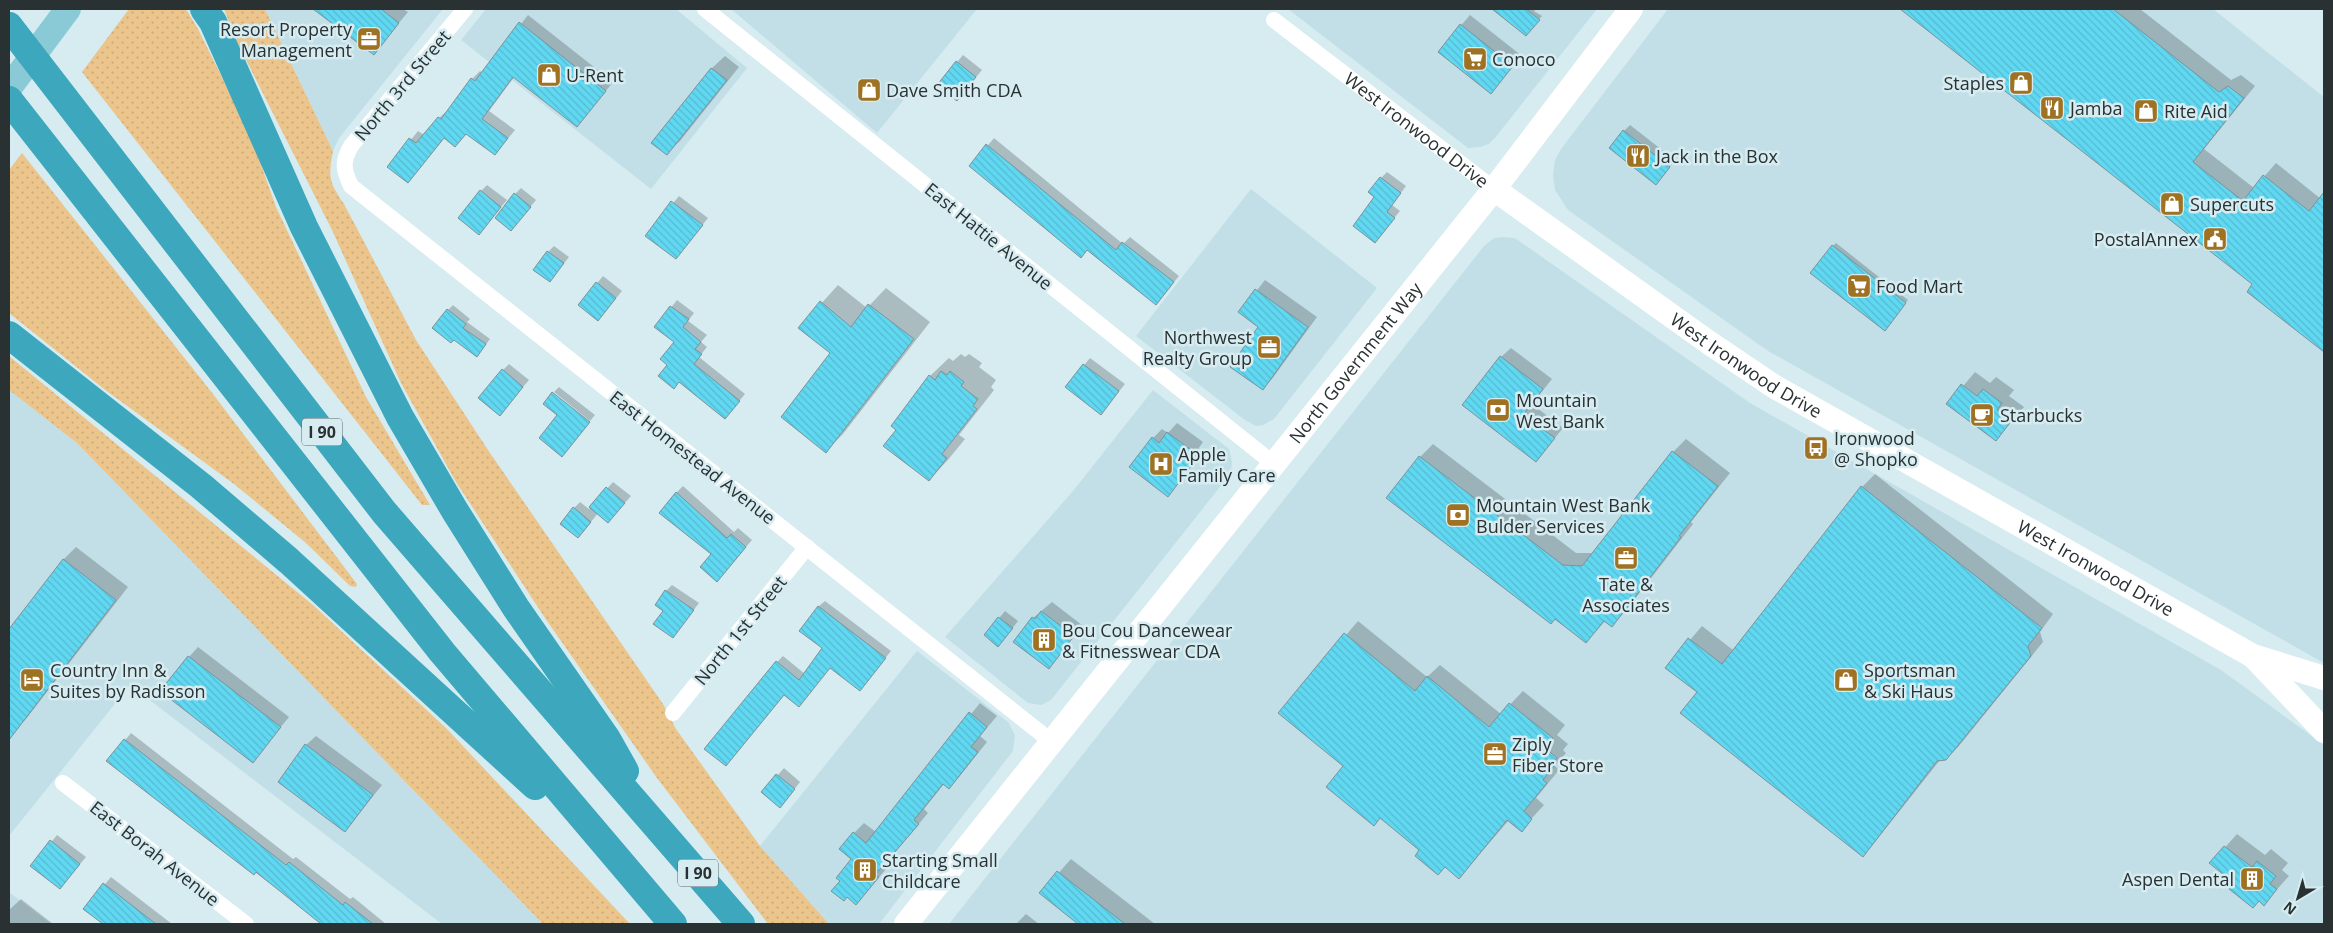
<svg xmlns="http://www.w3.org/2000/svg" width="2333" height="933" font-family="'Open Sans',sans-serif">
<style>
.built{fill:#c2dfe7}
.green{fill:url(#green-dots)}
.shadow{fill:#0003}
.building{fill:url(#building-back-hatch);stroke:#7e9297}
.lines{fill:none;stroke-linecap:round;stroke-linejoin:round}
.street{stroke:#fff;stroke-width:16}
.secondary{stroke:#fff;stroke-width:24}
.primary{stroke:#8acad7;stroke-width:26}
.highway{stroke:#3ca7bd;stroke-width:28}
.labels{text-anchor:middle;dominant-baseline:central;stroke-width:5;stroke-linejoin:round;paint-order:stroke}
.shield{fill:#d6ecf1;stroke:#5d696c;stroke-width:1}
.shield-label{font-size:16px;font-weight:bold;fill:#293133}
.poi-label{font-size:18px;fill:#293133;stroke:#d6ecf1;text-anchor:start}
.street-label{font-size:18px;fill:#293133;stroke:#d6ecf1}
</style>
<defs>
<pattern id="green-dots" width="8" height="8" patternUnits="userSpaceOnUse" patternTransform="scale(1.25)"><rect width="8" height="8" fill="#ecc58c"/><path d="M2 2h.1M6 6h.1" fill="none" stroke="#caaa79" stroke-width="1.8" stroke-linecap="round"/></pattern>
<pattern id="building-back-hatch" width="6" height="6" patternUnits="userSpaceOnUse" patternTransform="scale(1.25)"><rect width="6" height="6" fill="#61d8f2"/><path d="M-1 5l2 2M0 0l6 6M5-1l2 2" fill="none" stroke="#54bad0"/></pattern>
</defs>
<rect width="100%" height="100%" fill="#d6ecf1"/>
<g class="built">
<polygon points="265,9 443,9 339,138 333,151"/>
<polygon points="486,9 676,9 747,68 651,189 461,40"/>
<polygon points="731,9 977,9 877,133"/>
<polygon points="1288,9 1597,9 1495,138 1489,144 1480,147 1468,148"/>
<polygon points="1668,9 2213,9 2324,97 2324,663 1768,351 1568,210 1555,190 1553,175 1555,160 1561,149"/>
<polygon points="1251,189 1377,288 1274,419 1263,425 1256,426 1245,420 1136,336"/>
<polygon points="1503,237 1515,238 1750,403 2221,670 2324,745 2324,924 949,924 1484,246 1494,238"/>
<polygon points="9,390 77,443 543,924 442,924 130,685 9,836"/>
<polygon points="1153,390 1229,449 1232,462 1231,473 1051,700 1041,705 1028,703 945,637 1073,491"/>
<polygon points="917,651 1008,722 1015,735 1013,751 879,924 829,924 760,846"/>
<polygon points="9,892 51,924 9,924"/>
</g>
<g class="green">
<polygon points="129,9 186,9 198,29 250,134 276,207 366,397 430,505 422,505 82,72"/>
<path d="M 224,9 L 265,9 L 333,151 C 328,177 329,182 344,204 L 416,340 L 488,450 L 663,704 L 676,729 L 760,846 L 829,924 L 768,924 L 657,778 L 547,621 L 456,482 L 401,383 L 332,230 L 238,44 Z"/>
<polygon points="22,153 213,394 357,584 356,587 350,586 306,543 234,484 104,389 9,313 9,170"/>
<polygon points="9,356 313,605 446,728 630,924 543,924 77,443 9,390"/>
</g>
<g class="shadow">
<polygon points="315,9 403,9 408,12 373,54"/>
<polygon points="1494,9 1536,9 1534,11 1542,16 1526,34"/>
<polygon points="1902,9 2140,9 2231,80 2241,75 2255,86 2204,149 2254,188 2276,163 2321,199 2324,194 2324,351 2248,291 2254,284"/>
<polygon points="528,15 613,82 585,117 577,125 515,76 489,111 515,130 495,154 467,133 455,145 445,137 408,182 389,167 418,131 424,135 439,118 448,110 472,79 480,71 483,73"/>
<polygon points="1470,15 1522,56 1491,92 1439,51"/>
<polygon points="963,55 982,70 963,93 938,85"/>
<polygon points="725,56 739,67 680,141 667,153 653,142 712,68"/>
<polygon points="1630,125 1675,160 1662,177 1624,131"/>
<polygon points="994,138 1123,244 1130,237 1179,276 1162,297 1088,249 1081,256 971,166"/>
<polygon points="1387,172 1406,186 1392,205 1400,211 1375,241 1376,197 1381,178"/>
<polygon points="487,185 507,200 479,233 481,191"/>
<polygon points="521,188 536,200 517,223 515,194"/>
<polygon points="679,196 708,218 676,258 647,235"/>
<polygon points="1836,243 1908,300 1887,327 1833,246"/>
<polygon points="554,246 569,257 550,281 548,252"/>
<polygon points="603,276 622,291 604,313 580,304"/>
<polygon points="1265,280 1317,317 1272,379 1262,389 1260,327 1240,312"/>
<polygon points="838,285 867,308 886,288 930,322 843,434 826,451 832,353 800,327"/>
<polygon points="677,300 694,313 688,321 707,335 701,342 707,347 699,357 745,394 731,411 680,381 674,387 669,364 676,341 656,327"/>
<polygon points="453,305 470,319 467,322 490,339 482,350 448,310"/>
<polygon points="1511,348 1552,379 1532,404 1563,428 1536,461 1501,357"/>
<polygon points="961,354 965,357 969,354 982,363 979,367 996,380 991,387 994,390 959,435 965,439 947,461 929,480 898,430 930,376 949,358 953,361"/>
<polygon points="1090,358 1125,384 1101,414 1066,387"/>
<polygon points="509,364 529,380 500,414 503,370"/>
<polygon points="1975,372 1990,383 1996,377 2014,390 2009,396 2024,407 1996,440 1948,404"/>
<polygon points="559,387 595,415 590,421 554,392"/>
<polygon points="1177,423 1203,442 1196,452 1201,455 1168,495 1153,438 1162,429 1168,433"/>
<polygon points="1686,439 1730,473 1691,522 1693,524 1624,613 1611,625 1605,621 1586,642 1388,498 1420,457 1433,444 1576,553 1593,553 1673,452"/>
<polygon points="1875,474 2053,614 2040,632 2043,642 1959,746 1946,759 1940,760 1875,842 1863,855 1698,692 1667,667 1702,626 1733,650 1862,487"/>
<polygon points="613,482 631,496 608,522 598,513 584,531 574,508 580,502 589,509"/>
<polygon points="683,486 734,532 738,528 752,540 723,574 676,493"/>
<polygon points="76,547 128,587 26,719 13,732 9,728 9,631 63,560"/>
<polygon points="672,585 699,603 673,637 666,591"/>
<polygon points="825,601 891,651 860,690 830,667 785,694 726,765 777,662 783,656 805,674 824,648 818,607"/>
<polygon points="1052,602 1082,625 1048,667 1015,641 1033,618"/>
<polygon points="1005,611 1018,621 1004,639 985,635"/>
<polygon points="1358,621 1427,677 1440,665 1501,714 1523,691 1565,725 1557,735 1568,744 1563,750 1566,753 1555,766 1559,770 1536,798 1544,805 1521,830 1509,820 1459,878 1381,817 1374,824 1345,766 1280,713"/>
<polygon points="198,647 289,717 253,761 189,657"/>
<polygon points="980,703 997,716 980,736 987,742 959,777 949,788 944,784 924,809 928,813 885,864 888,867 856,903 841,881 853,859 854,833 864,823 876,832"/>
<polygon points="131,733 293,859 296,857 350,899 353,897 386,924 328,924 315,914 313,916 108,761"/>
<polygon points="316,736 382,785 345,831 306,745"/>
<polygon points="784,768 800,782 786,800 763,792"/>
<polygon points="2237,834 2265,855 2271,849 2288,863 2282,870 2289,876 2264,904 2211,863"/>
<polygon points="57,835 86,857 60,888 32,866"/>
<polygon points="1071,859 1155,924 1081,924 1041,893"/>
<polygon points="111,877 172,924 106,924 85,908"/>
<polygon points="21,899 53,924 9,924 9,910"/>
<polygon points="1026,914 1039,924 1016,924"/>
</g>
<g class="building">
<polygon points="313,9 381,9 399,23 374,55"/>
<polygon points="1492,9 1526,9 1540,20 1526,36"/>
<polygon points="1900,9 2113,9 2219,92 2228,86 2244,98 2193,162 2243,201 2263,175 2309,211 2324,192 2324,352 2247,292 2252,284"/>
<polygon points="519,22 606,91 577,127 513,77 482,119 508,138 495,155 466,134 455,147 444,138 408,183 387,167 409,138 416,143 438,117 441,119 471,78 475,81"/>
<polygon points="1460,24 1513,66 1491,94 1438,52"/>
<polygon points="956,61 976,77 957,101 937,85"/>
<polygon points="711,68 727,80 667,155 651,143"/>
<polygon points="1623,130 1670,167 1656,185 1609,148"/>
<polygon points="986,144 1116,250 1122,242 1174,282 1156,305 1087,250 1081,258 969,166"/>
<polygon points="1380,177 1401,193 1387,212 1395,218 1375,243 1353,226 1374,197 1368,192"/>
<polygon points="480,190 501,207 479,235 458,218"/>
<polygon points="514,193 531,207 511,231 495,218"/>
<polygon points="671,201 703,225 676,259 645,236"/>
<polygon points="1832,245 1906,303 1885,331 1810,273"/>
<polygon points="547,251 564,263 550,282 533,270"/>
<polygon points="596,282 616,298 598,321 578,305"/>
<polygon points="1255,289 1308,327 1263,390 1230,367 1258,327 1238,312"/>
<polygon points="820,301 851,327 868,304 914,339 826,453 781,417 830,353 798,328"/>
<polygon points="670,306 689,319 683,327 701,342 695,349 702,354 694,364 740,401 725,419 679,382 674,389 658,376 667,365 660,359 674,342 654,327"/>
<polygon points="447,309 466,324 463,328 486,344 477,357 454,340 451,343 432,328"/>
<polygon points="1500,356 1543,389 1523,415 1555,438 1536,462 1462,405"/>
<polygon points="1083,364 1119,391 1101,415 1065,387"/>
<polygon points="502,369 523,387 500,416 478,398"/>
<polygon points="941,371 947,375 950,371 964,382 961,386 978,399 973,406 977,409 942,454 947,458 929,481 883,446 896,430 891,426 929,375 935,380"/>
<polygon points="1961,384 1977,396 1983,389 2002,403 1997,410 2012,420 1996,441 1946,404"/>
<polygon points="552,392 590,422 562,457 539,438 557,415 543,404"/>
<polygon points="1167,432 1195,453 1187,462 1192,465 1168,497 1129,467 1152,437 1159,443"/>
<polygon points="1672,451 1718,486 1679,536 1681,537 1612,627 1604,621 1586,643 1555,619 1551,624 1386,498 1419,456 1563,565 1582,566"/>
<polygon points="1861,486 2042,628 2028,646 2031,656 1946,760 1937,761 1863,857 1680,713 1697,692 1665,668 1688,638 1722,664"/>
<polygon points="606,487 625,503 608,523 589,507"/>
<polygon points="676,492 727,538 731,534 746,547 717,582 700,567 711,554 659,513"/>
<polygon points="573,507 591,522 578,538 560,524"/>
<polygon points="63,559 116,600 9,740 9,629"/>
<polygon points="665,590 694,610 673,638 653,624 663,611 655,605"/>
<polygon points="818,606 886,658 860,691 830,668 799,707 784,695 726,766 704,749 776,661 799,680 822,648 799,631"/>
<polygon points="1041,611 1074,636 1049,669 1013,642 1032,617 1035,619"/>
<polygon points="998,617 1013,628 998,647 984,635"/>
<polygon points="1344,633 1415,691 1427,676 1489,727 1509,703 1553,738 1545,748 1557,758 1552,764 1554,766 1543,780 1547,783 1524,811 1532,819 1522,832 1507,820 1459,879 1445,867 1438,875 1415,856 1419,850 1380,818 1374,826 1326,787 1343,766 1278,713"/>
<polygon points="188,656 281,727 253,763 160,691"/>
<polygon points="969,712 987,727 971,747 978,752 949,789 943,784 914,820 919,824 875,875 879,877 856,905 847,897 844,901 831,891 840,881 836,878 851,859 839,849 853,832 866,843"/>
<polygon points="124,739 286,865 289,862 343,905 345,902 373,924 321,924 256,872 254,875 106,761"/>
<polygon points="305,744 373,795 345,832 278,782"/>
<polygon points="776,774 795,789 780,808 761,792"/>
<polygon points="50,840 80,864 60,889 30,866"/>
<polygon points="2224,846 2252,867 2257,861 2276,876 2270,884 2277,889 2264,906 2259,901 2253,908 2229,889 2234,883 2209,863"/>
<polygon points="1057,871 1125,924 1078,924 1039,893"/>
<polygon points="103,883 156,924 103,924 83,909"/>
</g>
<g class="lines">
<g class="street">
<path d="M 465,9 L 351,146 C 342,162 343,169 351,186 L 1052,742"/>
<polyline points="705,9 1274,464"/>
<path id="s1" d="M 1274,20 L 1494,189"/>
<polyline points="673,713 807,547"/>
<polyline points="63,783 246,924"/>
</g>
<g class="secondary">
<path id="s2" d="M 1494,189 L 1708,342 L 1775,387 L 2253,656 L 2324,678"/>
<polyline points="2254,657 2324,731"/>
<path id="s3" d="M 906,924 L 1494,189 L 1631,9"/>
</g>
<polyline class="primary" points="9,88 68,9"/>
<g class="highway">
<polyline points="204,9 213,22 304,227 400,417 455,511 516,608 607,739 625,771"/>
<polyline points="9,26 384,512 741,924"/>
<polyline points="9,100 442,652 673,924"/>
<polyline points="9,335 201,486 289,561 535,786"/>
</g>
</g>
<defs>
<symbol id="office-square" viewBox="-11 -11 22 22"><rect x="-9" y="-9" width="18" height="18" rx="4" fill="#9e7222" stroke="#d6ecf1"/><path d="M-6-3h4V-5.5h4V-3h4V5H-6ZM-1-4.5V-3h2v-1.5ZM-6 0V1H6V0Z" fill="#fff"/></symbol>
<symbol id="supermarket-square" viewBox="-11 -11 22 22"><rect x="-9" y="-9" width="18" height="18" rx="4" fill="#9e7222" stroke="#d6ecf1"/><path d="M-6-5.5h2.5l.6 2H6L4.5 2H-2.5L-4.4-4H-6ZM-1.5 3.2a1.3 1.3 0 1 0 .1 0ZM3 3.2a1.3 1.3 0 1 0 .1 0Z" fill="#fff"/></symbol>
<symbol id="shop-square" viewBox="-11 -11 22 22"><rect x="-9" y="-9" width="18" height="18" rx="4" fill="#9e7222" stroke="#d6ecf1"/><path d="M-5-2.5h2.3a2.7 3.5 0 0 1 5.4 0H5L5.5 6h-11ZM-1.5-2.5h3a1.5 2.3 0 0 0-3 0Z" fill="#fff"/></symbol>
<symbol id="restaurant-square" viewBox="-11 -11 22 22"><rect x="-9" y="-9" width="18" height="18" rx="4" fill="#9e7222" stroke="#d6ecf1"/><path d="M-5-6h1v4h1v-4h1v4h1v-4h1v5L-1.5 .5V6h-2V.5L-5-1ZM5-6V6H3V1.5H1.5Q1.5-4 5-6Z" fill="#fff"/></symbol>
<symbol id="civic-square" viewBox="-11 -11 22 22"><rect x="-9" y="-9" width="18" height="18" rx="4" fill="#9e7222" stroke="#d6ecf1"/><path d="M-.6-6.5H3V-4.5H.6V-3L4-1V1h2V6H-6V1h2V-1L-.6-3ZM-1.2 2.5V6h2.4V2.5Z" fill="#fff"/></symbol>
<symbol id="bank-square" viewBox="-11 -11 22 22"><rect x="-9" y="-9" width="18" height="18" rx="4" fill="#9e7222" stroke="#d6ecf1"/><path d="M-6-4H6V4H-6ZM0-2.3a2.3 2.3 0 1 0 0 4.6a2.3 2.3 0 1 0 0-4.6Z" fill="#fff"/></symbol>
<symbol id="cafe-square" viewBox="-11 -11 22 22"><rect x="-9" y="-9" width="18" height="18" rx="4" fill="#9e7222" stroke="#d6ecf1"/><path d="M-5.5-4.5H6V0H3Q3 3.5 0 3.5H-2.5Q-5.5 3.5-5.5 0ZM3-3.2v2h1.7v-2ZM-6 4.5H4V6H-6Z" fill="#fff"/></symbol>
<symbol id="bus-square" viewBox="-11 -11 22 22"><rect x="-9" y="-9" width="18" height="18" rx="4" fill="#9e7222" stroke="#d6ecf1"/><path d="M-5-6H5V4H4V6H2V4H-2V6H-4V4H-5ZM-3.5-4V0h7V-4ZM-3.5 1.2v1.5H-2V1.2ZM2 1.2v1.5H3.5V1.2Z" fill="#fff"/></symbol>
<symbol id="hospital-square" viewBox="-11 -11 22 22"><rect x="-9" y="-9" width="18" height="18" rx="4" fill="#9e7222" stroke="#d6ecf1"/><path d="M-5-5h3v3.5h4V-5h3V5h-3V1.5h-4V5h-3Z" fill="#fff"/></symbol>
<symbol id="building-square" viewBox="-11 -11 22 22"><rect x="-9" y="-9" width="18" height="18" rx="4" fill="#9e7222" stroke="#d6ecf1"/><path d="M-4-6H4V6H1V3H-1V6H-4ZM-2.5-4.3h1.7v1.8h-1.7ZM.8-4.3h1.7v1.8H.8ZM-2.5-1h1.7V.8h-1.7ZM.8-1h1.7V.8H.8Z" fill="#fff"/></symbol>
<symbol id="hotel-square" viewBox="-11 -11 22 22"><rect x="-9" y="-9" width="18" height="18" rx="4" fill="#9e7222" stroke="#d6ecf1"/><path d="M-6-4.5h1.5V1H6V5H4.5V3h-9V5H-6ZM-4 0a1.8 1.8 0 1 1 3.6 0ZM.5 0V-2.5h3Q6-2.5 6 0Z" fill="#fff"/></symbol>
</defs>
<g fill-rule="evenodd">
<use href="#office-square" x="355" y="25" width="28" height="28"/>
<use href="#supermarket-square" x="1461" y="45" width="28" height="28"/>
<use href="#shop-square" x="535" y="61" width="28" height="28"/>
<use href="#shop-square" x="2007" y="69" width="28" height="28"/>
<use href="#shop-square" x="855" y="76" width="28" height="28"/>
<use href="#restaurant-square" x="2038" y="94" width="28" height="28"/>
<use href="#shop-square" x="2132" y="97" width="28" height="28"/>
<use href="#restaurant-square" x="1624" y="142" width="28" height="28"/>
<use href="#shop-square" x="2158" y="190" width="28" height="28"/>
<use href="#civic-square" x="2201" y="225" width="28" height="28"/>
<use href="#supermarket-square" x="1845" y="272" width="28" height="28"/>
<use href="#office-square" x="1255" y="333" width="28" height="28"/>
<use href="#bank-square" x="1484" y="396" width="28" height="28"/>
<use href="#cafe-square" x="1968" y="401" width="28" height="28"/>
<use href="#bus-square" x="1802" y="434" width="28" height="28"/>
<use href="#hospital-square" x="1147" y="450" width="28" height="28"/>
<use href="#bank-square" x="1444" y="501" width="28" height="28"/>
<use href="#office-square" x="1612" y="544" width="28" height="28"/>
<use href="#building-square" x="1030" y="626" width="28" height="28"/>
<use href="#hotel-square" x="18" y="666" width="28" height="28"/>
<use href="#shop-square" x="1832" y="666" width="28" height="28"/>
<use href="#office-square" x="1481" y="740" width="28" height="28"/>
<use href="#building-square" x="851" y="856" width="28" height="28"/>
<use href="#building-square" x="2238" y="865" width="28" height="28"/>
</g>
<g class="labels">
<g class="shield">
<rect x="302" y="418.5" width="40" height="27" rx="4"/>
<rect x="678" y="859.5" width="40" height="27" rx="4"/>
</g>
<g class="shield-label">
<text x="322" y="432">I 90</text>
<text x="698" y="873">I 90</text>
</g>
<g class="poi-label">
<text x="352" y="29" text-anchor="end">Resort Property<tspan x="352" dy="21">Management</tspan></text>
<text x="1492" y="59">Conoco</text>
<text x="566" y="75">U-Rent</text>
<text x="2004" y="83" text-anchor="end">Staples</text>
<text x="886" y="90">Dave Smith CDA</text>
<text x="2070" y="108">Jamba</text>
<text x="2164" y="111">Rite Aid</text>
<text x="1656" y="156">Jack in the Box</text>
<text x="2190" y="204">Supercuts</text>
<text x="2198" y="239" text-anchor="end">PostalAnnex</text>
<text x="1876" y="286">Food Mart</text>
<text x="1252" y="337" text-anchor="end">Northwest<tspan x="1252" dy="21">Realty Group</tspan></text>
<text x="1516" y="400">Mountain<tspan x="1516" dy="21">West Bank</tspan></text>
<text x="2000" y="415">Starbucks</text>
<text x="1834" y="438">Ironwood<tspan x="1834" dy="21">@ Shopko</tspan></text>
<text x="1178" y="454">Apple<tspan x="1178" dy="21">Family Care</tspan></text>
<text x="1476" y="505">Mountain West Bank<tspan x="1476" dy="21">Bulder Services</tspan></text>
<text x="1626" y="584" text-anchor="middle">Tate &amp;<tspan x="1626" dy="21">Associates</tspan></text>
<text x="1062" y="630">Bou Cou Dancewear<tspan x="1062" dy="21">&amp; Fitnesswear CDA</tspan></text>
<text x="50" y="670">Country Inn &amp;<tspan x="50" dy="21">Suites by Radisson</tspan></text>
<text x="1864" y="670">Sportsman<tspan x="1864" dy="21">&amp; Ski Haus</tspan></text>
<text x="1512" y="744">Ziply<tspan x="1512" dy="21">Fiber Store</tspan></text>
<text x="882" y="860">Starting Small<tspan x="882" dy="21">Childcare</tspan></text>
<text x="2234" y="879" text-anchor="end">Aspen Dental</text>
</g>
<g class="street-label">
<text transform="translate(402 85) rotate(-50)">North 3rd Street</text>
<text stroke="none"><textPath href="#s1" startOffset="180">West Ironwood Drive</textPath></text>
<text transform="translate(989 236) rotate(39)">East Hattie Avenue</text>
<text stroke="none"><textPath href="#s3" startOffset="719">North Government Way</textPath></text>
<text stroke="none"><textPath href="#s2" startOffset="308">West Ironwood Drive</textPath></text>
<text transform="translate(693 457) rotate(38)">East Homestead Avenue</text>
<text stroke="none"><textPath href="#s2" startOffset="712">West Ironwood Drive</textPath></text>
<text transform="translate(740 630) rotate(-51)">North 1st Street</text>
<text transform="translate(155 853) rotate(38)">East Borah Avenue</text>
</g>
</g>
<rect width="2333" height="933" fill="none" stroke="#293133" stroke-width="20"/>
<g transform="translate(2298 898) rotate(218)" stroke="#d6ecf1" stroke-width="4" paint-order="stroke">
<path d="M0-4L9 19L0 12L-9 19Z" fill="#293133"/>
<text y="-8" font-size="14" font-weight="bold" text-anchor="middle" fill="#293133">N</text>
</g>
</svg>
